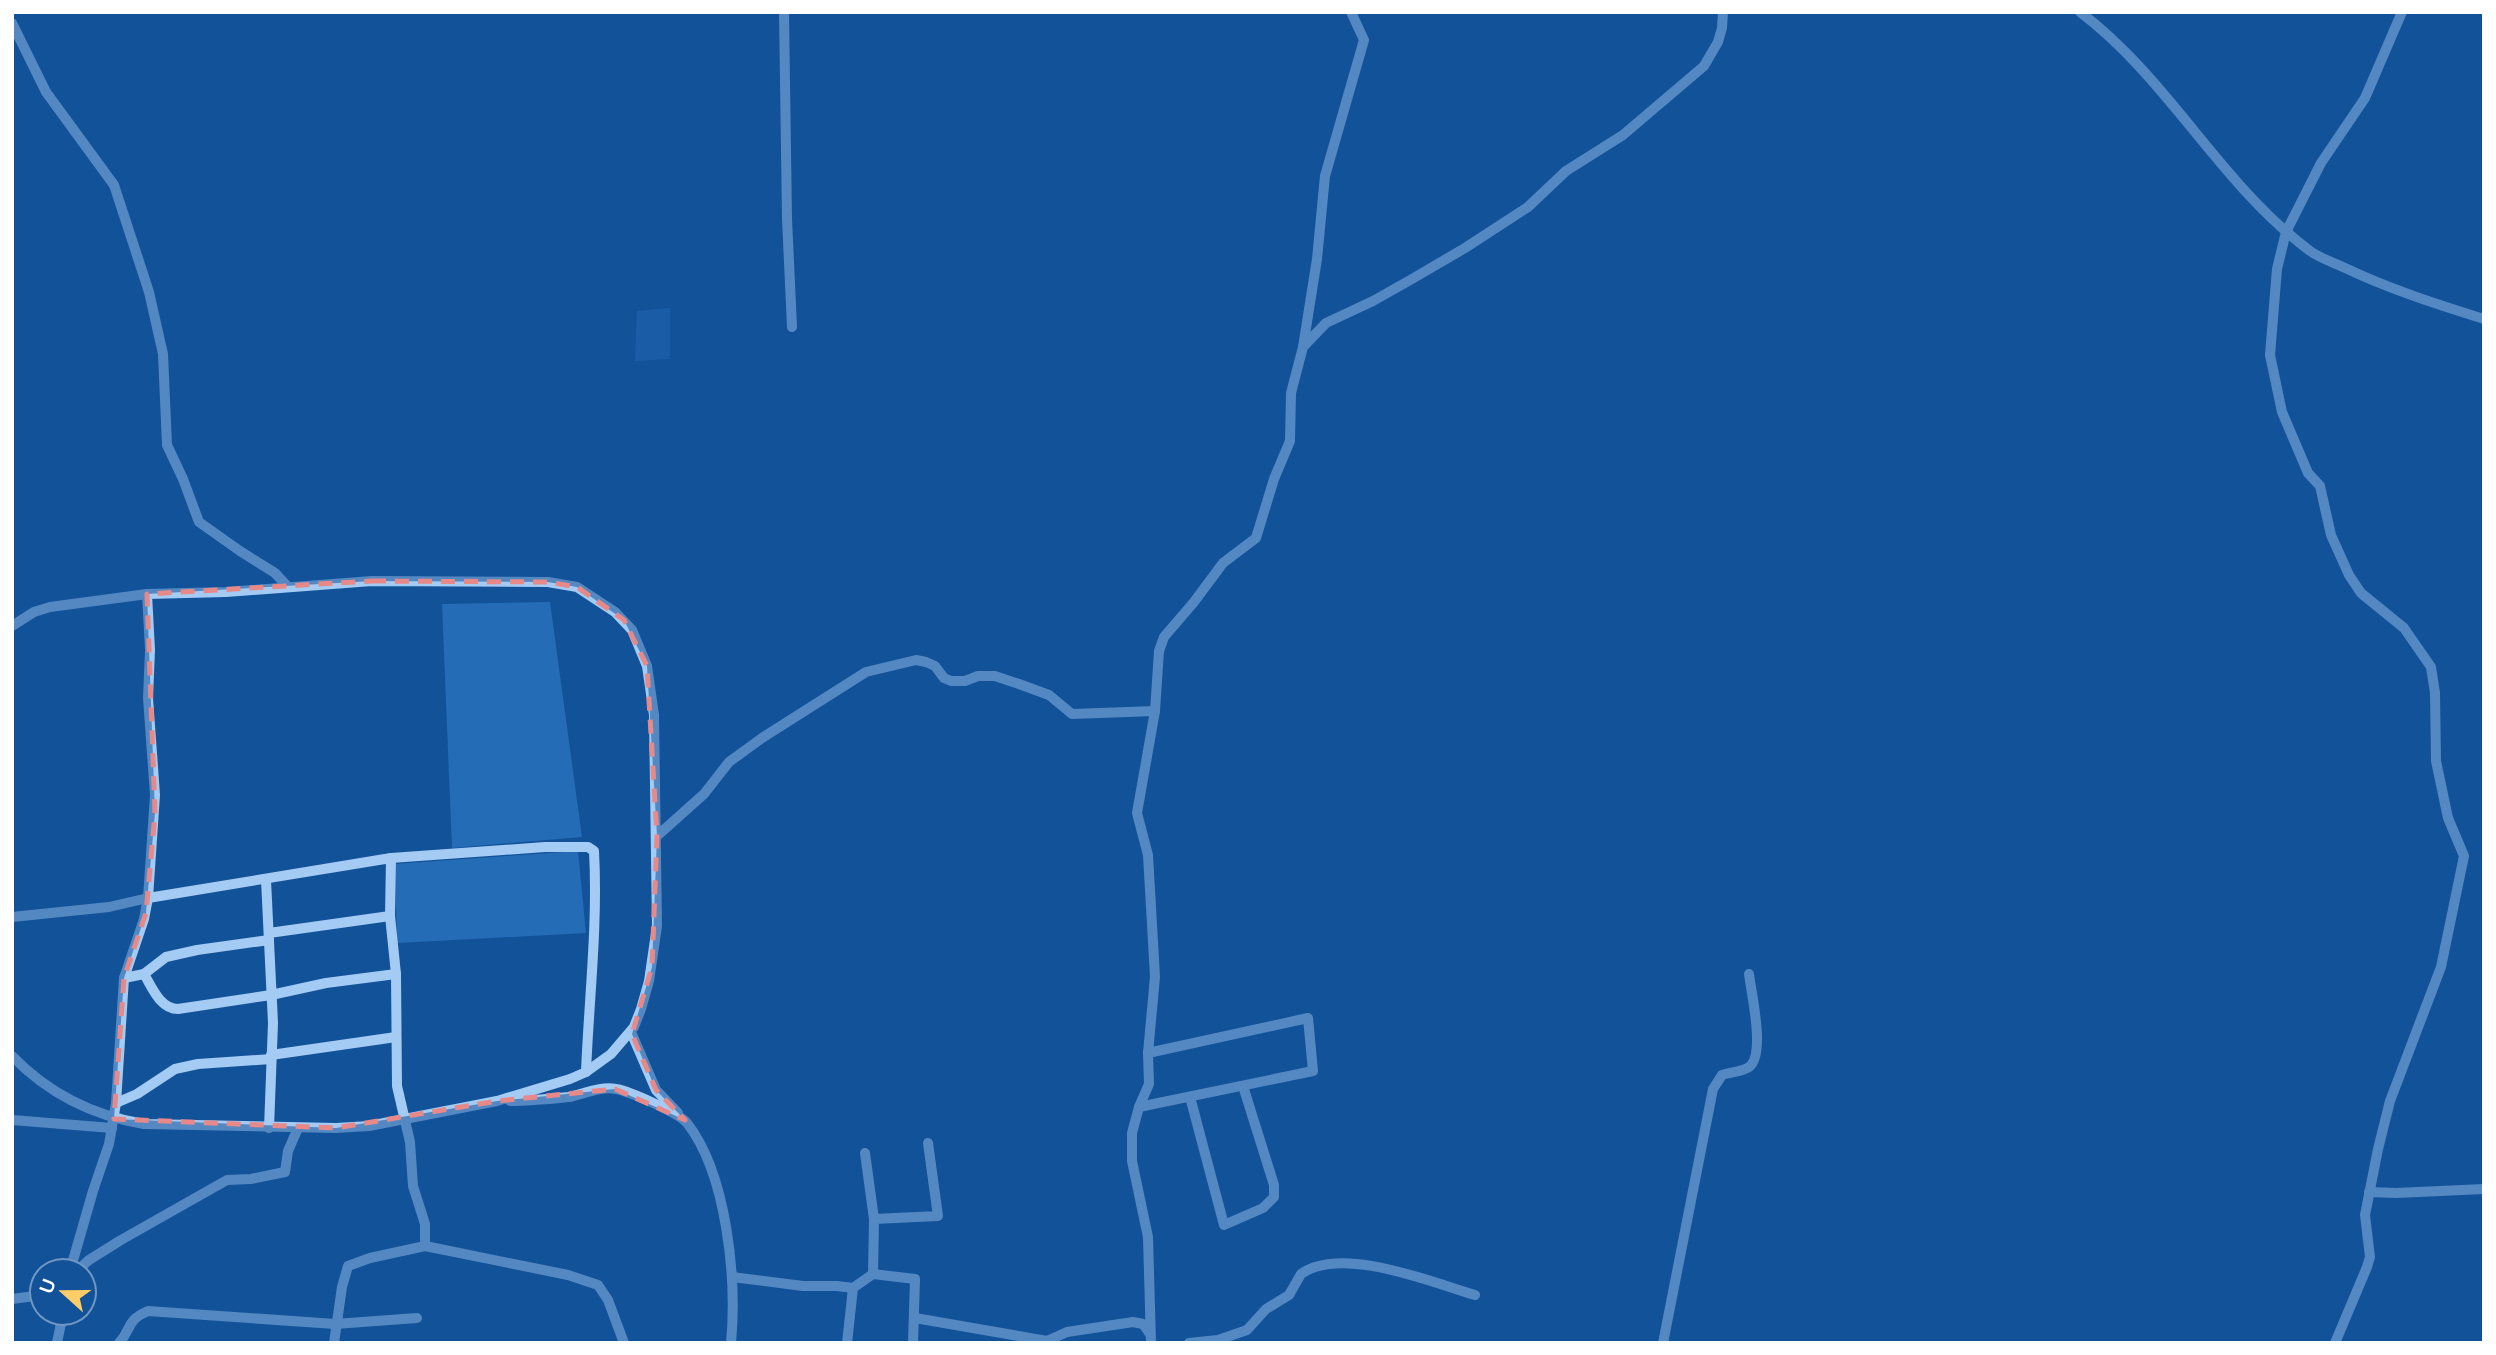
<svg xmlns="http://www.w3.org/2000/svg" width="2496" height="1355" font-family="'Nunito Sans',sans-serif">
<style>
.green{fill:#256cb7}
.lines{fill:none;stroke-linecap:round;stroke-linejoin:round}
.minor{stroke:#a4cbf3;stroke-width:10}
.marked{fill:none;stroke:#e88989;stroke-width:5;stroke-dasharray:14 9;stroke-linejoin:round}
</style>
<rect width="100%" height="100%" fill="#125299"/>
<g class="green">
<polygon points="670,308 670,359 635,361 637,311"/>
<polygon points="550,602 582,837 452,848 442,604"/>
<polygon points="578,851 586,933 397,943 395,864"/>
</g>
<g class="lines">
<g class="minor">
<polyline points="784,12 787,219 792,327"/>
<path d="M 2080,12 C 2169,79 2220,184 2310,251 C 2320,258 2332,262 2343,267 C 2389,289 2436,304 2484,319"/>
<polyline points="12,23 46,92 114,185 149,292 163,354 167,445 183,479 199,522 240,551 275,573 288,587"/>
<polyline points="1303,347 1317,259 1325,176 1364,40 1351,12"/>
<path d="M 12,626 L 34,612 L 50,607 L 147,594 L 226,592 L 372,581 L 548,582 L 577,587 L 615,612 L 632,630 L 647,666 L 654,715 L 657,926 L 649,981 L 641,1009 L 634,1027 L 611,1054 L 586,1072 L 570,1079 L 497,1101 L 369,1126 L 336,1128 L 144,1124 C 94,1116 48,1093 12,1056"/>
<polyline points="657,836 704,794 729,762 762,738 866,672 916,660 926,662 935,666 944,678 951,681 965,681 978,676 995,676 1019,684 1049,695 1072,714 1155,711"/>
<polyline points="266,880 273,1023 269,1128"/>
<path d="M 12,917 L 109,907 L 148,898 L 391,858 L 545,847 L 588,847 L 594,851 C 598,925 589,998 586,1072"/>
<polyline points="269,933 390,916"/>
<polyline points="144,974 166,957 197,950 269,940"/>
<path d="M 124,978 L 144,974 C 152,987 160,1009 178,1009 L 271,995 L 326,983 L 396,974"/>
<polyline points="631,1032 656,1090 678,1113"/>
<polyline points="271,1055 396,1037"/>
<polyline points="1190,1097 1224,1225 1263,1208 1274,1197 1274,1185 1243,1086"/>
<path d="M 510,1101 C 530,1101 549,1099 569,1097 C 584,1094 600,1086 616,1089 C 629,1091 679,1113 687,1123 C 727,1174 737,1279 731,1343"/>
<polyline points="116,1103 137,1094 175,1069 198,1064 271,1059"/>
<polyline points="1139,1107 1313,1071 1308,1018 1148,1053"/>
<polyline points="12,1120 112,1128"/>
<polyline points="865,1153 874,1219 873,1274"/>
<polyline points="2369,1192 2396,1193 2484,1189"/>
<polyline points="874,1219 938,1216 928,1143"/>
<polyline points="425,1246 568,1275 598,1285 608,1300 624,1343"/>
<polyline points="70,1271 93,1191 109,1144 116,1103 124,978 144,919 148,898 155,795 148,698 150,650 147,594"/>
<polyline points="77,1271 89,1260 121,1240 227,1180 251,1179 285,1172 288,1151 298,1128"/>
<polyline points="732,1277 803,1286 837,1286 853,1288"/>
<polyline points="12,1299 42,1295"/>
<polyline points="915,1318 1047,1341 1067,1332 1133,1322 1143,1324 1150,1334"/>
<polyline points="57,1343 63,1313"/>
<path d="M 119,1343 C 133,1328 125,1321 148,1311 L 335,1324 L 417,1318"/>
<polyline points="334,1343 342,1287 348,1266 370,1258 425,1246 425,1224 413,1186 410,1142 397,1086 396,974 390,916 391,858"/>
<polyline points="847,1343 853,1288 873,1274 915,1279 913,1343"/>
<polyline points="1151,1343 1148,1237 1132,1161 1132,1133 1139,1107 1149,1084 1148,1053 1155,977 1148,855 1137,813 1155,711 1159,651 1164,637 1194,602 1223,563 1256,538 1274,479 1290,441 1291,393 1303,347 1326,323 1373,301 1412,279 1465,248 1528,207 1566,171 1623,135 1704,66 1718,42 1722,28 1723,12"/>
<path d="M 1189,1343 L 1218,1340 L 1247,1330 L 1266,1309 L 1289,1295 L 1301,1274 C 1341,1245 1431,1282 1475,1295"/>
<path d="M 1663,1343 L 1713,1089 L 1722,1075 C 1730,1072 1742,1072 1749,1067 C 1766,1055 1751,992 1749,974"/>
<polyline points="2335,1343 2367,1267 2370,1257 2365,1215 2378,1149 2390,1101 2441,967 2464,856 2448,818 2436,761 2435,693 2431,667 2404,628 2361,593 2349,575 2331,535 2320,486 2308,473 2282,412 2270,355 2277,269 2286,232 2321,163 2365,98 2402,12"/>
</g>
</g>
<path d="M0 0H2496V1355H0ZM 372,581 L 548,582 L 577,587 L 624,620 L 647,666 L 657,836 L 652,967 L 632,1034 L 656,1090 L 685,1120 L 615,1089 L 497,1101 L 336,1128 L 114,1119 L 124,978 L 146,913 L 155,813 L 147,594 Z" fill="#125299" fill-opacity=".55" fill-rule="evenodd"/>
<path class="marked" d="M 372,581 L 548,582 L 577,587 L 624,620 L 647,666 L 657,836 L 652,967 L 632,1034 L 656,1090 L 685,1120 L 615,1089 L 497,1101 L 336,1128 L 114,1119 L 124,978 L 146,913 L 155,813 L 147,594 Z"/>
<rect width="2496" height="1355" fill="none" stroke="#ffffff" stroke-width="28"/>
<g transform="translate(63 1292) rotate(291)"><circle r="33" fill="#125299" stroke="#7197c2" stroke-width="2"/>
<path d="M0-5L12 26L0 18L-12 26Z" fill="#ffcd67"/>
<text y="-10" font-size="19" font-weight="bold" text-anchor="middle" fill="#ffffff">U</text>
</g>
</svg>
